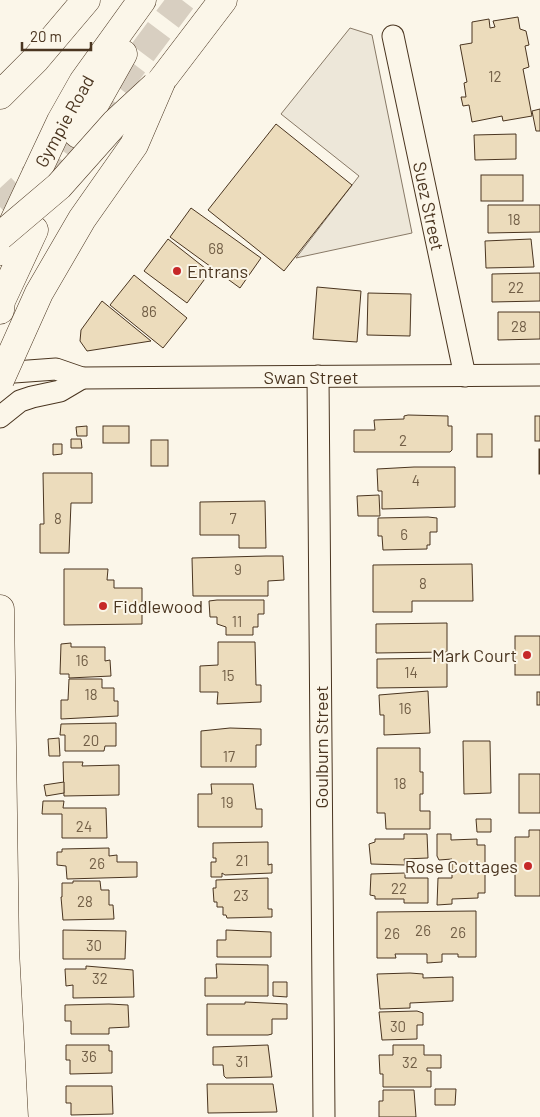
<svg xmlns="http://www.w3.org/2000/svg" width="540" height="1117" font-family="Barlow,sans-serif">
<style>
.parking{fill:#ede7d9;stroke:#887966}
.building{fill:#ecdcbc;stroke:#4a3520}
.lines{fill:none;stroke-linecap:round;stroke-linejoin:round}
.trunk-tunnel{stroke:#d8cfc1;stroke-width:28;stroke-dasharray:28 14;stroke-linecap:butt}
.motorway-tunnel{stroke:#d8cfc1;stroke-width:28;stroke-dasharray:28 14;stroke-linecap:butt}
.minor-casing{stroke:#4a3520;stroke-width:23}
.trunk-casing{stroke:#4a3520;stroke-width:29}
.motorway-casing{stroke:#4a3520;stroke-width:29}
.minor{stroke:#fbf6e9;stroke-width:21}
.trunk{stroke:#fbf6e9;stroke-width:28}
.motorway{stroke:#fbf6e9;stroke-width:28}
.motorway-bridge-casing{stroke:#4a3520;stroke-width:29;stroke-linecap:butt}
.motorway-bridge{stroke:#fbf6e9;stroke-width:28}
.poi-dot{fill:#c62828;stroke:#fbf6e9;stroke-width:2}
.labels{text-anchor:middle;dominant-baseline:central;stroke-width:4;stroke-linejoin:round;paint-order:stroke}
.number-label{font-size:15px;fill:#725f47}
.street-label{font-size:18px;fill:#4a3520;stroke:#fbf6e9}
.poi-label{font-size:18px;fill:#4a3520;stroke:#fbf6e9;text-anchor:start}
</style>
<rect width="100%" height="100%" fill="#fbf6e9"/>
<polygon class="parking" points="350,28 372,35 412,233 296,258 359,176 281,114"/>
<g class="building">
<polygon points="518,17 520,29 526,31 529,45 525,46 529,67 523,69 532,116 503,121 502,116 472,122 469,105 463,106 461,97 466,97 464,83 467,82 460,45 472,43 472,22 489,19 490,28 495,27 493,21"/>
<polygon points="540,109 540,131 536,131 532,111"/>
<polygon points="276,124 352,185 284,271 208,210"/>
<polygon points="516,134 516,159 475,160 474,135"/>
<rect x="481" y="175" width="42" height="26"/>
<polygon points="488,205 540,205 540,232 488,233"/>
<polygon points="191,208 261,258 240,288 170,237"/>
<polygon points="168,239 210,272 187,303 144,271"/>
<polygon points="531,239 534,267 486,268 485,241"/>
<polygon points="540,273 540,301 492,302 492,274"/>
<polygon points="134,275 187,318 163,348 110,305"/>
<polygon points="317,287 361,291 357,342 313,339"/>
<polygon points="368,293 411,294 410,336 367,335"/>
<polygon points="102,301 151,341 87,351 80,341 81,330"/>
<polygon points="498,312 540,312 540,339 498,340"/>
<polygon points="408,415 448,416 448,426 452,426 452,450 450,452 354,452 354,430 375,430 374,420 404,419 404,416"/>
<rect x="535" y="416" width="5" height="25"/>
<polygon points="87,426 87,436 77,436 76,427"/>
<rect x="103" y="426" width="26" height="17"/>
<rect x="477" y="434" width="15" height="23"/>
<polygon points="71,439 81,439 82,448 71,448"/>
<rect x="151" y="440" width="17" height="26"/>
<polygon points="53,444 62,444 62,454 53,455"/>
<rect x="539" y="449" width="1" height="25"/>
<polygon points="414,467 455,467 455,507 382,509 382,491 378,491 377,469"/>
<polygon points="43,473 92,473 92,503 71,503 69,553 40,553 40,524 44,524"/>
<polygon points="379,495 380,516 358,516 357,496"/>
<polygon points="265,501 266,548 239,548 239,535 200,535 200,502"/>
<polygon points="428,517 437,518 437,532 430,532 430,545 427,545 427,549 383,550 382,536 378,536 378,518"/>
<polygon points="266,556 283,556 284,580 268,581 268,596 193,596 192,558"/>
<polygon points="472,564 473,601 412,601 412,612 373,612 373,565"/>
<polygon points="64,569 108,569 107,580 114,580 114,588 142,588 142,624 64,625"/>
<polygon points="217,600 264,600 264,614 258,614 258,627 253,627 253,635 226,635 226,627 217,624 217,617 210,617 209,601"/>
<polygon points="447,623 447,652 376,653 376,624"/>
<rect x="515" y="636" width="25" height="39"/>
<polygon points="218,642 255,642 256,685 261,685 261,702 217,704 218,692 200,692 200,666 218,665"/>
<polygon points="71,643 71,647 105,647 105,661 110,660 111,676 69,678 69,674 60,674 61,644"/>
<polygon points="447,658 447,687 377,688 377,659"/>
<polygon points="69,679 102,679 102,688 114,688 114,701 118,701 118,716 61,719 61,700 68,700"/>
<polygon points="428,691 430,733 384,735 384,715 380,715 379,695"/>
<rect x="537" y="692" width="3" height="13"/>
<polygon points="116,723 116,746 105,746 104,751 65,751 65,735 60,735 61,724"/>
<polygon points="230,728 261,729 261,745 256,745 256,767 201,767 201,731"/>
<polygon points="59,738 60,756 49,756 48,739"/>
<polygon points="463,741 490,741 491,793 464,794"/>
<polygon points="377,748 420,748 420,772 423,772 423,794 420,794 420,811 430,811 430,829 386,829 385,813 377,813"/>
<polygon points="63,762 83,762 82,766 119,765 119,795 64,796"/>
<rect x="519" y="774" width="21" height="39"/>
<polygon points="64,782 64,793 46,796 44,785"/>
<polygon points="211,784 253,784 256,809 262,809 262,827 198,827 198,794 212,794"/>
<polygon points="43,801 64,801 63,808 106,808 107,838 62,838 62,814 42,814"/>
<polygon points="476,819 491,819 491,832 477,832"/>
<polygon points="529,830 540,830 540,896 515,896 515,837 529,837"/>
<polygon points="404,834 427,834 428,858 404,859 405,865 371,864 369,844 375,842 375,839 404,839"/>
<polygon points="437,834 451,834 451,840 477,839 477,845 485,845 485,866 477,866 477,871 485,871 485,893 478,893 478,898 452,899 452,904 437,905 438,878 452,878 452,859 439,860 437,856"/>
<polygon points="268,842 268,865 272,864 272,873 225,875 222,873 222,877 211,877 211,862 216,862 216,858 213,858 213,843"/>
<polygon points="109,848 109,856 117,855 117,862 137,862 137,877 67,879 66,866 57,865 57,852 62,852 62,849"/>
<polygon points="405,873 405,878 428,878 428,903 404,903 404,899 375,899 375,896 370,895 371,874"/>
<polygon points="268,878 268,909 272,909 272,917 227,918 226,915 223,915 223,907 217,907 217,902 214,902 213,888 216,888 216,880"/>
<polygon points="73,881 100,881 101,890 109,890 109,905 113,905 114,919 63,920 61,897 62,897 62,883 73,883"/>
<polygon points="476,911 476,957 458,957 458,954 442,954 442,962 427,963 427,954 395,954 396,958 377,958 377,912"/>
<polygon points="63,930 126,931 125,959 63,959"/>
<polygon points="226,930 271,932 271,957 217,957 217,940 226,940"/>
<polygon points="216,964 268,965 268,996 205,996 205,978 217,978"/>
<polygon points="86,966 133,970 134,997 73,998 73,985 66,986 65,969 86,969"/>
<polygon points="410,973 423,974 423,978 453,977 453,1001 410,1003 410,1008 380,1009 377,974"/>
<polygon points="273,982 287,982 287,997 273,996"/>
<polygon points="245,1002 287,1004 287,1019 272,1019 272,1034 268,1035 207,1035 207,1004 245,1004"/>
<polygon points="109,1004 128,1005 129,1027 109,1028 109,1034 71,1034 71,1021 65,1021 65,1005"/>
<polygon points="417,1011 423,1013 423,1025 417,1025 417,1039 382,1040 379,1012"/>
<polygon points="66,1045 109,1045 109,1051 112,1051 112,1073 70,1074 70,1060 66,1060"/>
<polygon points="268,1045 272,1077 226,1078 224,1076 223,1065 213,1065 213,1047"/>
<polygon points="393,1045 424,1045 424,1055 441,1055 441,1068 427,1068 427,1071 431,1071 431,1087 383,1087 383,1074 380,1074 379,1055 393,1055"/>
<polygon points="207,1084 273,1084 277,1112 208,1113"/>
<polygon points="66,1086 112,1086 113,1114 71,1115 71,1103 66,1103"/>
<polygon points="435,1089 456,1089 455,1105 435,1105"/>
<polygon points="383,1090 414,1090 416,1117 379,1117 379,1101 383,1101"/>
</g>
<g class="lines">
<polyline class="trunk-tunnel" points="54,187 78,134"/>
<g class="motorway-tunnel">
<polyline points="44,189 85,129 182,0"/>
<polyline points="0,207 38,172"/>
</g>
<defs>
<g id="minor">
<polyline points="393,36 465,376"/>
<polyline points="0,373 56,369 82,378 540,375"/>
<polyline points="318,376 324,1117"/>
<polyline points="0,417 20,401 32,397 60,391 82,378"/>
</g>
<g id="trunk">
<polyline points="0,95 36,59 86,0"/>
<polyline points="78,134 123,54"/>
<polyline points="0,251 61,121 83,82 142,0"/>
<polyline points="0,310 1,301 34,230"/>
<polyline points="0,609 5,950 14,1117"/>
</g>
<polyline id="motorway" points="162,80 223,0"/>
</defs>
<use href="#minor" class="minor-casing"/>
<use href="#trunk" class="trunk-casing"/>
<use href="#motorway" class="motorway-casing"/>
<use href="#minor" class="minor"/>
<use href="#trunk" class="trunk"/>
<use href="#motorway" class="motorway"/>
<defs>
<g id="motorway-bridge">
<polyline points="0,236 59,186 115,123 155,86"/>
<polyline points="0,380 39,293 82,219 134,145 162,80"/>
</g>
</defs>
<use href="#motorway-bridge" class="motorway-bridge-casing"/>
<use href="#motorway-bridge" class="motorway-bridge"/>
</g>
<g class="poi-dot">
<circle cx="177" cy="271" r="5"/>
<circle cx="103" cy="606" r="5"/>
<circle cx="527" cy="655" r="5"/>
<circle cx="528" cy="866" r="5"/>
</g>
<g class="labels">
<g class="number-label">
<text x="495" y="76">12</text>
<text x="514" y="219">18</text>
<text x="216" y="248">68</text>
<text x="516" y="287">22</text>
<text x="149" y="311">86</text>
<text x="519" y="326">28</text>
<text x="403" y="440">2</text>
<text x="416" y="480">4</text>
<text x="58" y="518">8</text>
<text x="233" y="518">7</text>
<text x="404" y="534">6</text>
<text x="238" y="569">9</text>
<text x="423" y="583">8</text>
<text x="237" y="621">11</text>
<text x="82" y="660">16</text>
<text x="411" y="672">14</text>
<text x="228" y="675">15</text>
<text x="91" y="694">18</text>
<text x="405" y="708">16</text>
<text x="91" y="740">20</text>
<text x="229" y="756">17</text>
<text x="400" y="783">18</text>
<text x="227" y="802">19</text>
<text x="84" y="826">24</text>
<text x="242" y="860">21</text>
<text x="97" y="863">26</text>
<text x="399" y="888">22</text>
<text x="241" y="895">23</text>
<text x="85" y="901">28</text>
<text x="423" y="930">26</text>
<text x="458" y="932">26</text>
<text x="392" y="933">26</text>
<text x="94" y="945">30</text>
<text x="100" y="978">32</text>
<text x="398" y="1026">30</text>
<text x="89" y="1056">36</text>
<text x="242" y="1061">31</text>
<text x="410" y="1062">32</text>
</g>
<g class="street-label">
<text transform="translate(64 121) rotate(-61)">Gympie Road</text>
<text transform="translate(429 206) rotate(78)">Suez Street</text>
<text x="311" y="377">Swan Street</text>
<text transform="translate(321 747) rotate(-90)">Goulburn Street</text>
</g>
<g class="poi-label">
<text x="187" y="271">Entrans</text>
<text x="113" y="606">Fiddlewood</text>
<text x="517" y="655" text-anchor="end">Mark Court</text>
<text x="518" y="866" text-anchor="end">Rose Cottages</text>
</g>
</g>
<path d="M22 42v8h69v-8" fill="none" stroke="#4a3520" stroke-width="2.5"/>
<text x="30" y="42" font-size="15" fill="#4a3520" stroke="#fbf6e9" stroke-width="4" paint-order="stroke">20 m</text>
</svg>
